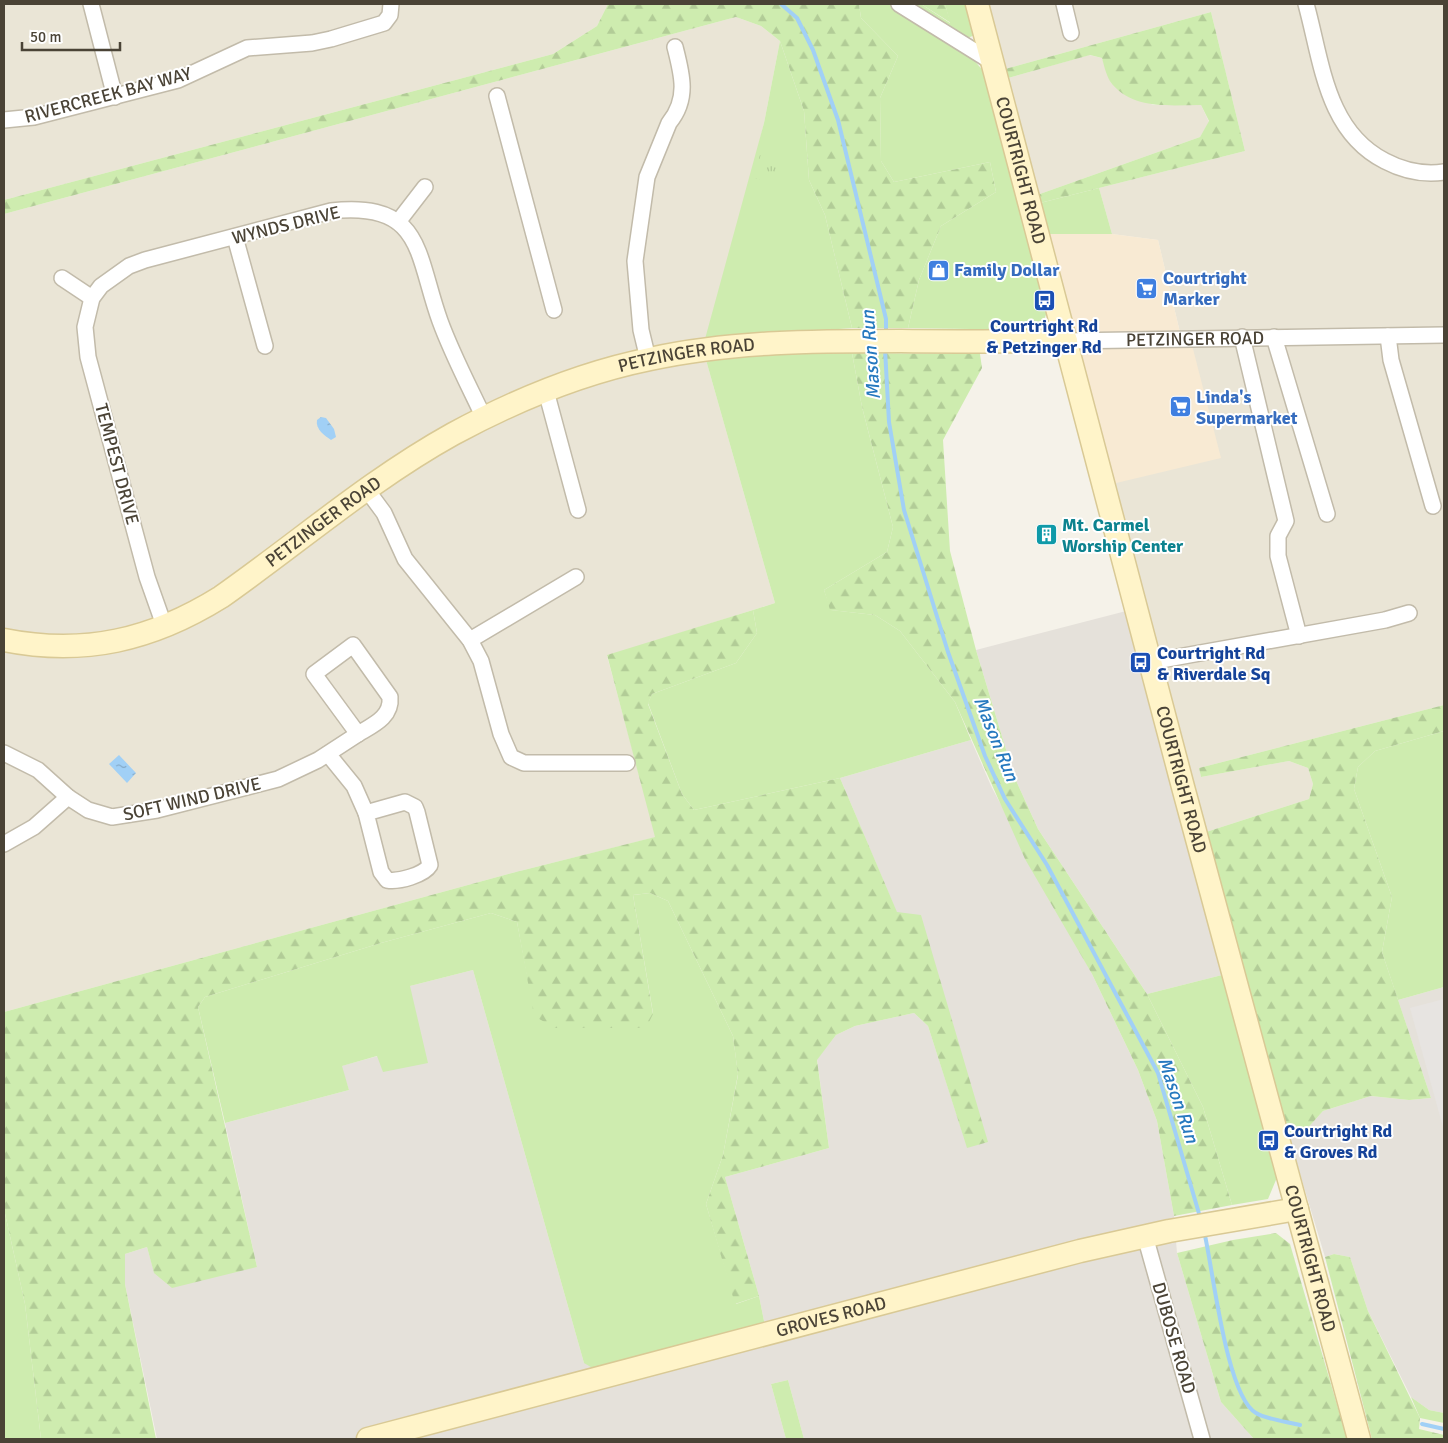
<svg xmlns="http://www.w3.org/2000/svg" width="1448" height="1443" font-family="Signika,sans-serif">
<style>
.residential{fill:#eae5d6}
.commercial{fill:#f8ead3}
.industrial{fill:#e5e1da}
.grass{fill:#ceecaf}
.forest{fill:url(#forest-firs)}
.park{fill:url(#park-tufts)}
.parking{fill:#e7e4e1}
.water{fill:url(#water-ripples)}
.lines{fill:none;stroke-linecap:round;stroke-linejoin:round}
.stream{stroke:#a1d0f6;stroke-width:4}
.street-casing{stroke:#c2bbaa;stroke-width:18}
.secondary-casing{stroke:#d9c995;stroke-width:25}
.street{stroke:#fff;stroke-width:15}
.secondary{stroke:#fff4c9;stroke-width:22}
.labels{text-anchor:middle;dominant-baseline:central;stroke-width:4;stroke-linejoin:round;paint-order:stroke}
.street-label{font-size:18px;fill:#4a4336;stroke:#fff}
.shop-label{font-size:18px;font-weight:bold;fill:#366cbe;stroke:#fff;text-anchor:start}
.transit-label{font-size:18px;font-weight:bold;fill:#164399;stroke:#fff;text-anchor:start}
.culture-label{font-size:18px;font-weight:bold;fill:#0d838f;stroke:#fff;text-anchor:start}
.water-label{font-size:19px;font-style:italic;fill:#2679bf;stroke:#fff}
</style>
<defs>
<pattern id="forest-firs" width="22" height="20" patternUnits="userSpaceOnUse" patternTransform="scale(1.25)"><rect width="22" height="20" fill="#ceecaf"/><path d="M5 1l3.5 6h-7zM16 11l3.5 6h-7z" fill="#b2cc97"/></pattern>
<pattern id="park-tufts" width="24" height="20" patternUnits="userSpaceOnUse" patternTransform="scale(1.25)"><rect width="24" height="20" fill="#ceecaf"/><path d="M3 7l-1-3M5 7V3M7 7l1-3M15 17l-1-3M17 17v-4M19 17l1-3" fill="none" stroke="#b2cc97"/></pattern>
<pattern id="water-ripples" width="26" height="14" patternUnits="userSpaceOnUse" patternTransform="scale(1.25)"><rect width="26" height="14" fill="#a1d0f6"/><path d="M2 4q2-2 4 0t4 0M15 11q2-2 4 0t4 0" fill="none" stroke="#85aac8"/></pattern>
</defs>
<rect width="100%" height="100%" fill="#f5f2e9"/>
<g class="residential">
<polygon points="4,4 608,4 597,26 553,54 4,200"/>
<polygon points="988,4 1444,4 1444,705 1199,768 1201,777 1289,761 1308,768 1313,784 1309,799 1203,833 1112,484 1183,345 1158,240 1112,234 1099,188 1245,151 1211,12 1005,69"/>
<polygon points="736,17 761,26 780,41 764,123 706,360 775,603 607,656 656,837 512,873 4,1012 4,214"/>
<polygon points="1089,55 1102,58 1111,83 1153,105 1201,105 1209,122 1200,137 1037,195 1008,78"/>
</g>
<polygon class="commercial" points="1047,234 1112,234 1158,240 1183,345 1192,345 1221,458 1112,484"/>
<g class="industrial">
<polygon points="1130,610 1226,974 1147,994 1038,829 1014,776 976,650"/>
<polygon points="971,740 992,788 1092,974 1138,1070 1157,1121 1174,1216 1177,1253 1221,1402 1254,1439 804,1439 788,1380 771,1384 786,1439 157,1439 125,1284 125,1254 147,1247 154,1272 257,1267 225,1123 349,1090 341,1066 378,1056 410,986 473,970 584,1363 765,1326 759,1296 725,1177 829,1148 817,1059 836,1035 855,1026 914,1013 928,1026 967,1147 897,913 840,778"/>
<polygon points="1444,987 1444,1413 1429,1410 1411,1397 1368,1311 1350,1257 1334,1254 1325,1257 1289,1137 1305,1131 1323,1111 1371,1096 1409,1100 1431,1098 1398,1000"/>
</g>
<g class="grass">
<polygon points="859,4 891,4 968,53 990,79 1048,310 1043,322 1031,330 908,328 919,280 941,226 996,192 990,162 894,182 881,161 880,98 898,56 861,18"/>
<polygon points="907,4 921,4 950,23 945,4 966,4 975,35 965,39"/>
<polygon points="780,41 804,111 809,180 825,215 852,328 705,339 764,123"/>
<polygon points="1099,188 1112,234 1047,234 1040,203"/>
<polygon points="852,353 862,407 893,527 887,552 824,590 831,610 875,615 900,631 955,702 971,740 840,778 694,810 682,794 648,703 652,694 736,663 757,633 753,610 775,603 706,360 783,354"/>
<polygon points="1444,731 1444,987 1398,1000 1382,952 1392,897 1354,789 1358,767 1375,751"/>
<polygon points="650,893 668,901 733,1036 738,1074 723,1155 706,1204 736,1304 759,1296 765,1326 596,1370 584,1363 473,970 410,986 428,1063 383,1072 377,1056 342,1066 349,1090 225,1123 198,1007 205,997 381,943 491,913 517,922 535,1016 653,1013 633,895"/>
<polygon points="1226,974 1278,1175 1268,1199 1232,1205 1203,1107 1147,994"/>
<polygon points="4,1209 25,1304 41,1439 4,1439"/>
<polygon points="788,1380 804,1439 786,1439 771,1384"/>
<polygon points="1411,1397 1429,1410 1444,1413 1444,1423 1420,1418"/>
</g>
<g class="forest">
<polygon points="608,4 859,4 861,18 898,56 880,98 881,161 894,182 990,162 996,192 941,226 919,280 908,328 852,328 825,215 809,180 804,111 780,41 761,26 736,17 4,214 4,200 553,54 597,26"/>
<polygon points="921,4 945,4 951,24 951,23"/>
<path d="M 1211,12 L 1245,151 L 1040,203 L 1037,195 L 1200,137 L 1209,121 L 1201,105 C 1170,105 1134,110 1112,84 C 1107,78 1104,66 1102,58 L 1090,55 L 1008,78 L 1005,69 Z"/>
<polygon points="852,353 980,354 982,368 943,440 950,551 976,650 1014,776 1038,829 1147,994 1203,1107 1232,1205 1174,1216 1157,1121 1138,1070 1092,974 1025,859 955,702 900,631 875,615 830,610 824,590 887,552 893,527 862,407"/>
<polygon points="753,610 757,633 736,663 652,694 648,704 682,794 694,810 840,778 897,912 921,915 988,1142 967,1148 928,1026 914,1013 855,1026 836,1035 817,1060 829,1148 725,1177 759,1296 735,1304 706,1204 723,1155 738,1075 733,1036 668,901 650,893 633,895 653,1014 646,1028 555,1028 534,1016 517,922 491,913 381,943 205,997 198,1007 257,1267 172,1288 154,1273 147,1247 125,1254 125,1284 156,1439 41,1439 25,1304 4,1209 4,1012 512,873 655,837 607,655"/>
<polygon points="1444,705 1444,731 1375,751 1358,767 1354,789 1392,897 1382,952 1431,1098 1409,1100 1371,1096 1323,1111 1305,1131 1289,1137 1203,833 1309,799 1313,784 1308,768 1289,761 1201,777 1199,768"/>
<polygon points="1276,1233 1290,1244 1347,1439 1254,1439 1221,1402 1177,1253 1233,1240"/>
<polygon points="1334,1254 1350,1257 1368,1311 1420,1418 1419,1429 1444,1435 1444,1439 1372,1439 1325,1257"/>
</g>
<polygon class="park" points="760,155 780,160 773,183 753,178"/>
<polygon class="parking" points="1444,999 1444,1127 1443,1127 1410,1008"/>
<g class="water">
<path d="M 321,417 L 326,418 L 334,429 L 336,437 L 331,440 C 325,436 315,429 317,420 Z"/>
<polygon points="119,755 136,773 127,783 109,764"/>
</g>
<g class="lines">
<g class="stream">
<polyline points="781,4 797,18 813,50 838,120 886,319 886,335"/>
<polyline points="885,349 889,422 904,510 948,652 985,756 1005,799 1047,865 1158,1073 1200,1217"/>
<path d="M 1204,1231 C 1213,1268 1226,1396 1256,1413 C 1265,1419 1288,1422 1300,1425"/>
<polyline points="1422,1424 1444,1429"/>
</g>
<defs>
<g id="street">
<polyline points="91,4 115,97"/>
<polyline points="899,4 992,62"/>
<polyline points="1064,4 1071,33"/>
<path d="M 1306,4 C 1322,62 1326,131 1385,161 C 1404,171 1423,175 1444,172"/>
<polyline points="497,96 554,310"/>
<polyline points="4,120 34,117 178,80 247,48 312,43 331,39 384,23 390,15 391,4"/>
<polyline points="398,222 425,187"/>
<polyline points="235,237 265,346"/>
<polyline points="62,278 92,298"/>
<polyline points="1388,336 1391,360 1433,506"/>
<polyline points="1242,337 1286,521 1278,536 1278,556 1299,636"/>
<polyline points="1274,337 1327,514"/>
<path id="s1" d="M 1066,341 L 1444,335"/>
<path d="M 648,359 L 641,330 L 635,261 L 647,177 L 669,123 C 689,99 682,74 675,47"/>
<polyline points="546,391 578,510"/>
<polyline points="367,490 384,513 405,559 470,640 481,661 501,734 511,757 524,763 627,763"/>
<path d="M 165,628 L 147,577 L 88,357 L 85,327 L 92,298 L 101,286 L 129,266 L 145,260 L 331,211 C 424,201 416,255 440,321 C 452,354 469,386 484,418"/>
<polyline points="470,640 576,577"/>
<path d="M 353,645 L 390,697 C 392,717 373,725 358,734 L 314,674 Z"/>
<polyline points="1150,662 1385,620 1409,613"/>
<polyline points="4,753 38,770 68,797 88,810 112,817 157,810 278,779 318,760 358,734"/>
<polyline points="328,754 354,786 366,813"/>
<path d="M 405,802 L 415,807 L 417,812 L 430,865 C 424,875 399,882 387,880 L 381,872 L 366,813 Z"/>
<polyline points="4,844 34,827 68,797"/>
<polyline points="1145,1236 1202,1439"/>
</g>
<g id="secondary">
<path id="s2" d="M 977,4 L 1183,787 L 1359,1439"/>
<path id="s3" d="M 4,640 C 84,656 152,640 221,597 C 298,543 370,480 453,434 C 514,401 581,373 650,359 C 732,341 817,341 901,341 C 956,342 1011,341 1066,341"/>
<path id="s4" d="M 368,1439 L 1080,1251 L 1169,1231 L 1297,1209"/>
</g>
</defs>
<use href="#street" class="street-casing"/>
<use href="#secondary" class="secondary-casing"/>
<use href="#street" class="street"/>
<use href="#secondary" class="secondary"/>
</g>
<defs>
<symbol id="shop-square" viewBox="-11 -11 22 22"><rect x="-9" y="-9" width="18" height="18" rx="4" fill="#3f7fe0" stroke="#fff"/><path d="M-5-2.5h2.3a2.7 3.5 0 0 1 5.4 0H5L5.5 6h-11ZM-1.5-2.5h3a1.5 2.3 0 0 0-3 0Z" fill="#fff"/></symbol>
<symbol id="supermarket-square" viewBox="-11 -11 22 22"><rect x="-9" y="-9" width="18" height="18" rx="4" fill="#3f7fe0" stroke="#fff"/><path d="M-6-5.5h2.5l.6 2H6L4.5 2H-2.5L-4.4-4H-6ZM-1.5 3.2a1.3 1.3 0 1 0 .1 0ZM3 3.2a1.3 1.3 0 1 0 .1 0Z" fill="#fff"/></symbol>
<symbol id="bus-square" viewBox="-11 -11 22 22"><rect x="-9" y="-9" width="18" height="18" rx="4" fill="#1a4fb4" stroke="#fff"/><path d="M-5-6H5V4H4V6H2V4H-2V6H-4V4H-5ZM-3.5-4V0h7V-4ZM-3.5 1.2v1.5H-2V1.2ZM2 1.2v1.5H3.5V1.2Z" fill="#fff"/></symbol>
<symbol id="building-square" viewBox="-11 -11 22 22"><rect x="-9" y="-9" width="18" height="18" rx="4" fill="#0f9aa8" stroke="#fff"/><path d="M-4-6H4V6H1V3H-1V6H-4ZM-2.5-4.3h1.7v1.8h-1.7ZM.8-4.3h1.7v1.8H.8ZM-2.5-1h1.7V.8h-1.7ZM.8-1h1.7V.8H.8Z" fill="#fff"/></symbol>
</defs>
<g fill-rule="evenodd">
<use href="#shop-square" x="926" y="258" width="25" height="25"/>
<use href="#supermarket-square" x="1134" y="276" width="25" height="25"/>
<use href="#bus-square" x="1032" y="288" width="25" height="25"/>
<use href="#supermarket-square" x="1168" y="394" width="25" height="25"/>
<use href="#building-square" x="1034" y="522" width="25" height="25"/>
<use href="#bus-square" x="1128" y="650" width="25" height="25"/>
<use href="#bus-square" x="1256" y="1128" width="25" height="25"/>
</g>
<g class="labels">
<g class="street-label">
<text transform="translate(108 95) rotate(-15)">RIVERCREEK BAY WAY</text>
<text stroke="none"><textPath href="#s2" startOffset="172">COURTRIGHT ROAD</textPath></text>
<text transform="translate(286 225) rotate(-14)">WYNDS DRIVE</text>
<text stroke="none"><textPath href="#s1" startOffset="129">PETZINGER ROAD</textPath></text>
<text stroke="none"><textPath href="#s3" startOffset="759">PETZINGER ROAD</textPath></text>
<text transform="translate(117 464) rotate(75)">TEMPEST DRIVE</text>
<text stroke="none"><textPath href="#s3" startOffset="354">PETZINGER ROAD</textPath></text>
<text stroke="none"><textPath href="#s2" startOffset="802">COURTRIGHT ROAD</textPath></text>
<text transform="translate(192 799) rotate(-13)">SOFT WIND DRIVE</text>
<text stroke="none"><textPath href="#s2" startOffset="1298">COURTRIGHT ROAD</textPath></text>
<text stroke="none"><textPath href="#s4" startOffset="479">GROVES ROAD</textPath></text>
<text transform="translate(1174 1338) rotate(74)">DUBOSE ROAD</text>
</g>
<g class="shop-label">
<text x="954" y="270">Family Dollar</text>
<text x="1163" y="278">Courtright<tspan x="1163" dy="21">Marker</tspan></text>
<text x="1196" y="397">Linda's<tspan x="1196" dy="21">Supermarket</tspan></text>
</g>
<g class="transit-label">
<text x="1044" y="326" text-anchor="middle">Courtright Rd<tspan x="1044" dy="21">&amp; Petzinger Rd</tspan></text>
<text x="1157" y="653">Courtright Rd<tspan x="1157" dy="21">&amp; Riverdale Sq</tspan></text>
<text x="1284" y="1131">Courtright Rd<tspan x="1284" dy="21">&amp; Groves Rd</tspan></text>
</g>
<g class="culture-label">
<text x="1062" y="525">Mt. Carmel<tspan x="1062" dy="21">Worship Center</tspan></text>
</g>
<g class="water-label">
<text transform="translate(871 355) rotate(-94)">Mason Run</text>
<text transform="translate(996 739) rotate(68)">Mason Run</text>
<text transform="translate(1178 1100) rotate(71)">Mason Run</text>
</g>
</g>
<rect width="1448" height="1443" fill="none" stroke="#4a4336" stroke-width="10"/>
<path d="M22 42v8h98v-8" fill="none" stroke="#4a4336" stroke-width="2.5"/>
<text x="30" y="42" font-size="15" fill="#4a4336" stroke="#ffffff" stroke-width="4" paint-order="stroke">50 m</text>
</svg>
